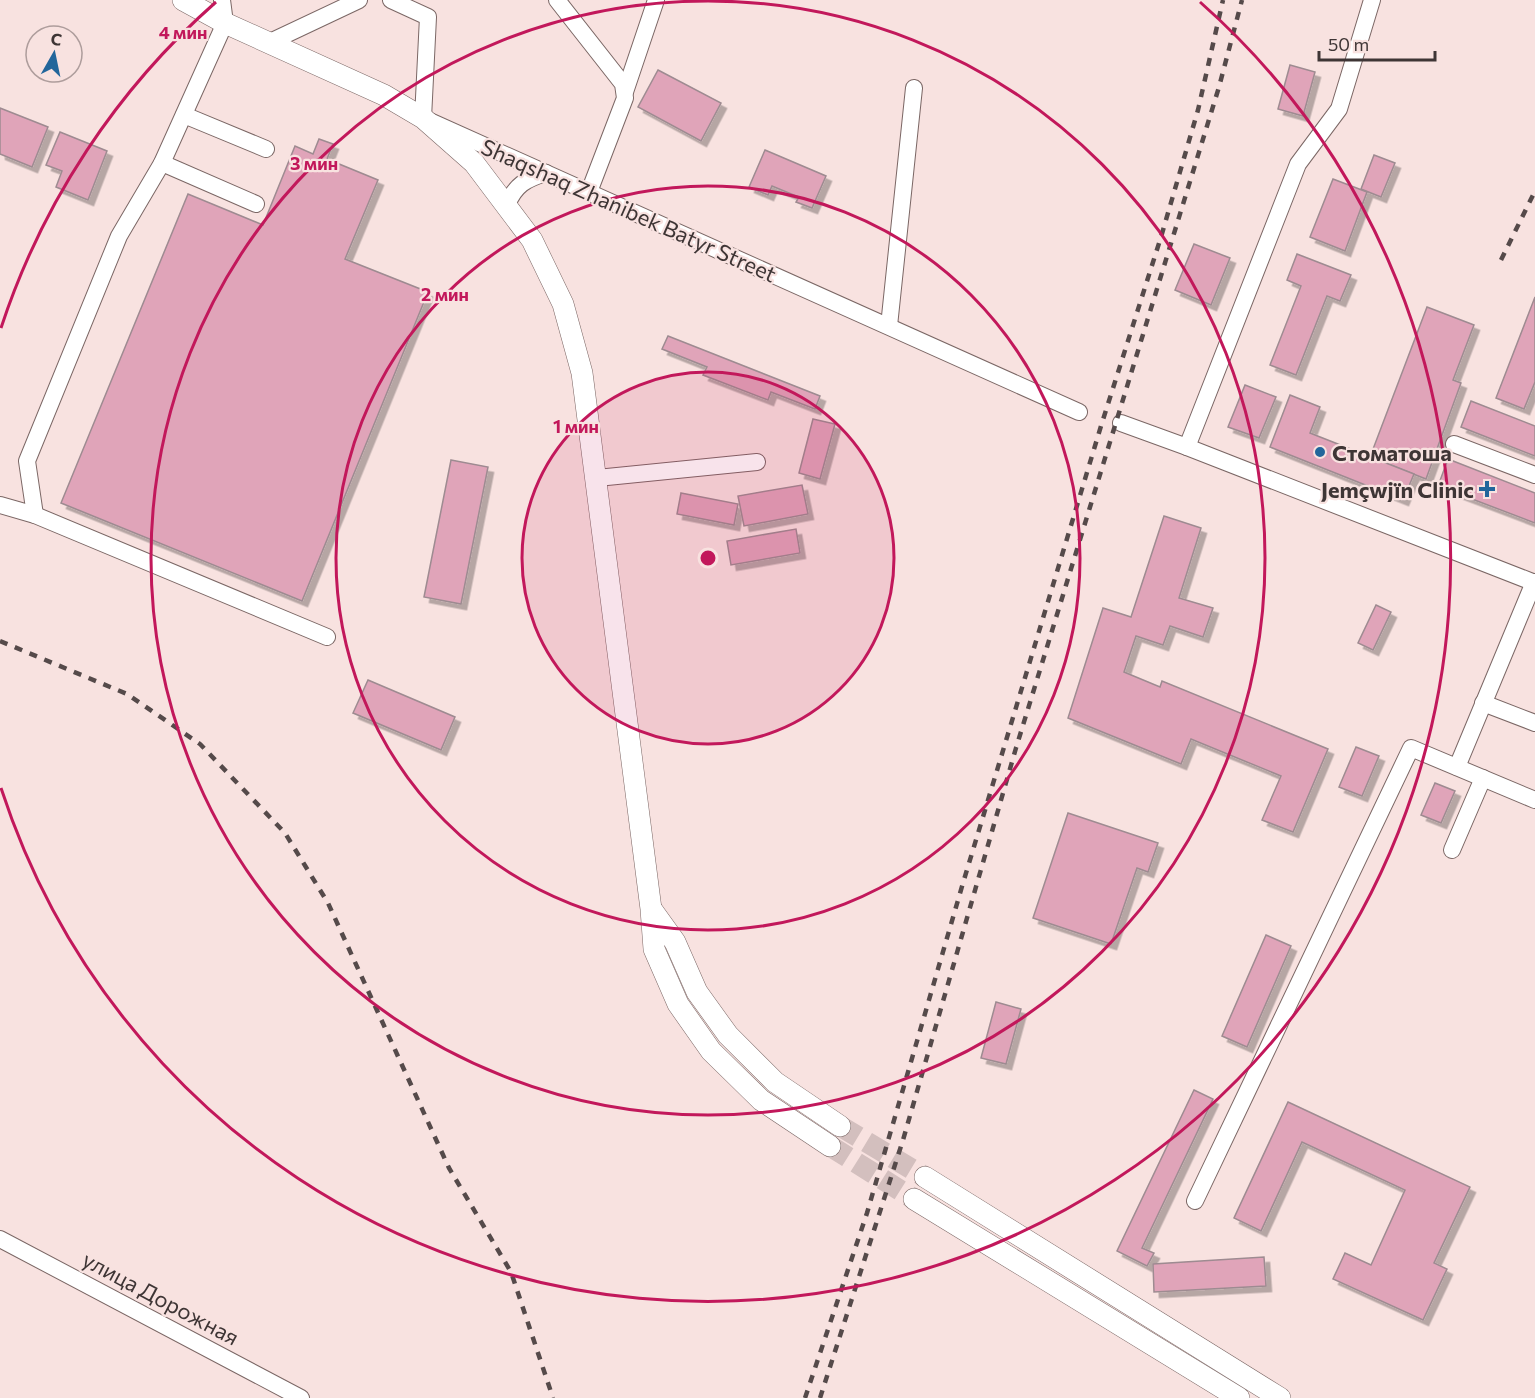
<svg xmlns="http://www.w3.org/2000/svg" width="1535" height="1398" font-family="Commissioner,sans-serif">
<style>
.building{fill:#e0a4b9;stroke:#9e8b91;stroke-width:1.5;filter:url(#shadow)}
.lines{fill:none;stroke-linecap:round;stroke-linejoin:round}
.major-tunnel{stroke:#d3bfbe;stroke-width:21;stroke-dasharray:21 10;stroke-linecap:butt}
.minor-casing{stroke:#7b6765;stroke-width:18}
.major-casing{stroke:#7b6765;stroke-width:22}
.minor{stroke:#fff;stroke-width:16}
.major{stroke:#fff;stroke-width:21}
.rail{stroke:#554a4a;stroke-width:4.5;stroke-dasharray:8 8;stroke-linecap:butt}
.ring{fill:none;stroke:#c2185b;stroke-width:3}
.poi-dot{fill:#22669b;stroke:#f8e2e0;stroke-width:2}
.labels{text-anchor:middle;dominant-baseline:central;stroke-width:4.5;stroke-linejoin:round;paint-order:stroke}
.street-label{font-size:22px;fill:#3e3535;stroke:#f8e2e0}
.poi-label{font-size:22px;font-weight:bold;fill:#3e3535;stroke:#f8e2e0;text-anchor:start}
.centre{fill:#c2185b;stroke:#f8e2e0;stroke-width:3}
.ring-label{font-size:18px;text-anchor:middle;font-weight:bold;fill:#c2185b;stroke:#f8e2e0;stroke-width:4.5;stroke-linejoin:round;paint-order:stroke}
</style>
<defs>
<filter id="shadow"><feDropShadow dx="5.5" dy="5.5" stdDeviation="0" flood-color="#0004"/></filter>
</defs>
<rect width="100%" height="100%" fill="#f8e2e0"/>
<g class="building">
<polygon points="1290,65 1315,72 1303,116 1278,109"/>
<polygon points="658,70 721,103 701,141 638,107"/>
<polygon points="0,108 48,127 32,167 0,154"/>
<polygon points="60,132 107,151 88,200 56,187 62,171 46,165"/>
<polygon points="319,139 333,144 327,159 378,180 345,259 428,292 302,601 61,503 188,194 263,225 295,146 313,154"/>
<polygon points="765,150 826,176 812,208 796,202 799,197 772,186 768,195 749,187"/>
<polygon points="1374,155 1395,163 1381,197 1361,189"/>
<polygon points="1333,179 1367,192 1345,251 1310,237"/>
<polygon points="1194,244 1230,258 1211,305 1175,290"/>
<polygon points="1297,254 1351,275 1340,301 1327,296 1296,375 1270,365 1301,286 1287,280"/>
<polygon points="1535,297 1535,382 1524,409 1496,398"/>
<polygon points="1427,307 1474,325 1453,380 1461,383 1426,479 1370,457"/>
<polygon points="668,336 820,396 815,409 771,392 768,400 703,375 707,367 662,349"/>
<polygon points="1245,385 1276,397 1259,438 1228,427"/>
<polygon points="1290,395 1320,407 1310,433 1414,474 1403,500 1270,447"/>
<polygon points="1471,401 1535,426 1535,456 1461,427"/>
<polygon points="813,419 835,424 820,479 799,473"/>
<polygon points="1448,459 1535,493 1535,523 1438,486"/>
<polygon points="451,460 488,467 461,604 424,597"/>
<polygon points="802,485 808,514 744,526 738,496"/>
<polygon points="681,493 738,504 734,525 677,514"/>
<polygon points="1164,516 1201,528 1179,598 1213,608 1203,637 1170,626 1163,645 1136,636 1124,672 1160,687 1162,681 1328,749 1293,832 1262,820 1281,776 1191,739 1181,764 1068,718 1103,608 1131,617"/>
<polygon points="796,529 800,553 731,565 727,541"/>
<polygon points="1376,605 1391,612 1373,650 1358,643"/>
<polygon points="368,680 455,717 441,750 353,713"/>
<polygon points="1356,747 1379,756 1362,796 1339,787"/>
<polygon points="1435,783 1455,791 1441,823 1421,815"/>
<polygon points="1068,813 1158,843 1148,872 1137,868 1111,944 1033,918"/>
<polygon points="1266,935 1291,946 1247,1047 1222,1036"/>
<polygon points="996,1002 1021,1009 1006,1064 981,1058"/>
<polygon points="1194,1090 1213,1099 1142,1248 1154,1253 1147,1266 1117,1251"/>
<polygon points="1288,1102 1470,1187 1434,1263 1447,1269 1423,1320 1333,1279 1345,1253 1371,1265 1405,1190 1302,1142 1261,1231 1234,1218"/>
<polygon points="1264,1257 1266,1286 1154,1292 1153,1264"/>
</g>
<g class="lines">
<g class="major-tunnel">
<polyline points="840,1126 925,1177"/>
<polyline points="830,1146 914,1199"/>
</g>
<defs>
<g id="minor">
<polyline points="391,0 428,17 423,118 1079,412"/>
<polyline points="557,0 623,84 625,98 589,192"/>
<polyline points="268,43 359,0"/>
<polyline points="625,92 656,0"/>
<polyline points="184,115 266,149"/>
<polyline points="162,163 256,204"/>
<path d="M 507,205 C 515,185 526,179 546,173"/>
<polyline points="889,326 914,88"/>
<polyline points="1121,423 1187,447 1535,583"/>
<polyline points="1454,444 1535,475"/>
<polyline points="1187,447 1298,164 1339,109 1372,0"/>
<polyline points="597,478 757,462"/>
<polyline points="0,505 35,515 327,637"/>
<polyline points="35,515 27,461 119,236 162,163 225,23 222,0"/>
<polyline points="1483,703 1535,723"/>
<polyline points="1457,767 1534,582"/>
<polyline points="1452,850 1483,778"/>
<polyline points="1195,1201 1411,748 1535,800"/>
<polyline points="0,1239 301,1398"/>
</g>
<g id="major">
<polyline points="183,0 225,23 384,95 423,118 474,163 532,240 563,304 582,373 651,909 654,949 678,1004 711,1051 761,1100 830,1146"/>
<polyline points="652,910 675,942 697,992 728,1035 775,1082 840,1126"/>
<polyline points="925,1177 1280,1398"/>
<polyline points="914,1199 1239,1398"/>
</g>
</defs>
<use href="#minor" class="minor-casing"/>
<use href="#major" class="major-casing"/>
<use href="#minor" class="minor"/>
<use href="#major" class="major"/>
<g class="rail">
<polyline points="1501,260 1535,191"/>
<polyline points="0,641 127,694 200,744 285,833 328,903 449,1168 511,1272 553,1398"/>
<polyline points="805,1398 867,1213 963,883 1101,426 1161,237 1198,110 1223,0"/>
<polyline points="820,1398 903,1140 1016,748 1219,87 1242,0"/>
</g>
</g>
<circle cx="708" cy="558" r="186" fill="#c2185b" fill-opacity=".12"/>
<g class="ring">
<circle cx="708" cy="558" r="186"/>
<circle cx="708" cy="558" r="372"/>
<circle cx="708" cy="558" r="557"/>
<path d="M1 328A743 743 0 0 1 216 2M1200 2A743 743 0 1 1 1 788"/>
</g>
<g class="poi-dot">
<circle cx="1320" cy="452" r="6"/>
<path d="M1484 480h6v6h6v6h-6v6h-6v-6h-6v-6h6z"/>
</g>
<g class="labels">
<g class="street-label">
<text transform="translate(629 210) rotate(24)">Shaqshaq Zhanibek Batyr Street</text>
<text transform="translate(161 1298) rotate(28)">улица Дорожная</text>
</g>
<g class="poi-label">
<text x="1332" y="452">Стоматоша</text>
<text x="1474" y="489" text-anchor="end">Jemçwjïn Clinic</text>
</g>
</g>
<circle cx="708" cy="558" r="9" class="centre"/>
<g class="ring-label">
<text x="183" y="39">4 мин</text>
<text x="314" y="170">3 мин</text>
<text x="445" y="301">2 мин</text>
<text x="576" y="433">1 мин</text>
</g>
<g transform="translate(54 54) rotate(9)"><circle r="28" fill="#f8e2e0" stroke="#ae9d9c" stroke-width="1.5"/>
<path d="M0-4.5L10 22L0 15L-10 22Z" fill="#22669b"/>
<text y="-9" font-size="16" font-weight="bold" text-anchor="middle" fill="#3e3535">С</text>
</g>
<path d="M1319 51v9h116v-9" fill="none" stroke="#3e3535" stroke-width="3"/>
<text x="1328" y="51" font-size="18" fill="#3e3535" stroke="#f8e2e0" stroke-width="4.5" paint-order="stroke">50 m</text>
</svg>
